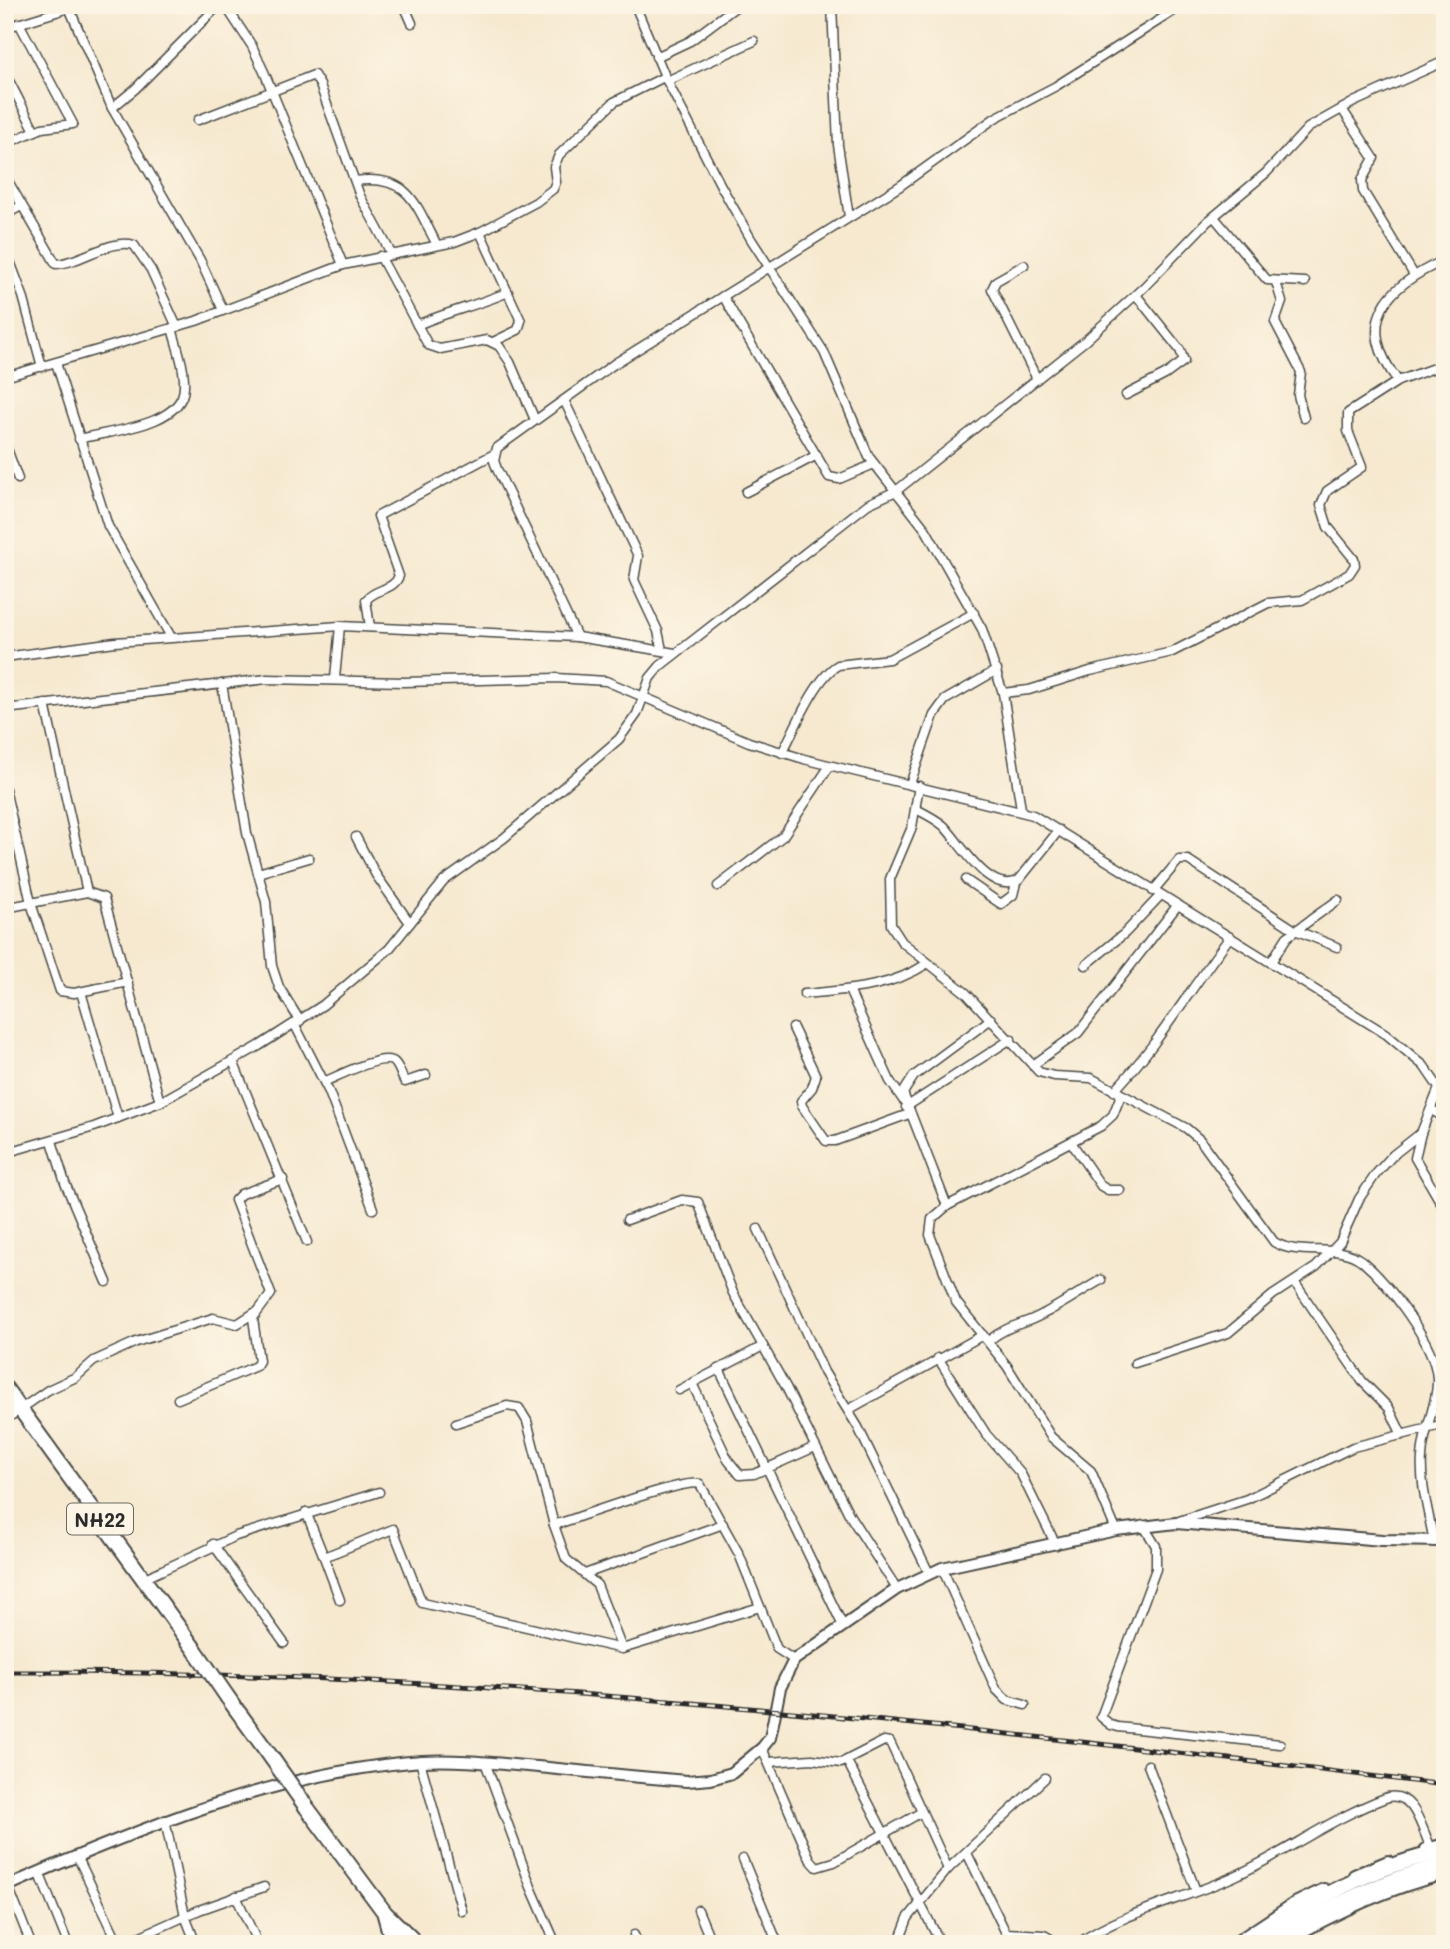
<svg xmlns="http://www.w3.org/2000/svg" width="1450" height="1949" font-family="Mali,sans-serif">
<style>
.lines{fill:none;stroke-linecap:round;stroke-linejoin:round}
.street-casing{stroke:#494844;stroke-width:11}
.secondary-casing{stroke:#494844;stroke-width:14}
.highway-casing{stroke:#494844;stroke-width:18}
.street{stroke:#fff;stroke-width:8}
.secondary{stroke:#fff;stroke-width:10}
.highway{stroke:#fff;stroke-width:14}
.rail-casing{stroke:#2b2b2b;stroke-width:5}
.rail{stroke:#fcf5e5;stroke-width:2.5;stroke-dasharray:8;stroke-linecap:butt}
.highway-bridge-casing{stroke:#494844;stroke-width:18;stroke-linecap:butt}
.highway-bridge{stroke:#fff;stroke-width:14}
.labels{text-anchor:middle;dominant-baseline:central;stroke-width:6;stroke-linejoin:round;paint-order:stroke}
.shield{fill:#fcf5e5;stroke:#6a6863;stroke-width:2}
.shield-label{font-size:19px;font-weight:bold;fill:#2b2b2b}
</style>
<rect width="100%" height="100%" fill="#fcf5e5"/>
<filter id="ink" filterUnits="userSpaceOnUse"><feTurbulence type="fractalNoise" baseFrequency=".0143" numOctaves="2"/><feDisplacementMap in="SourceGraphic" scale="14" xChannelSelector="R" yChannelSelector="G"/><feConvolveMatrix kernelMatrix="1 2 1 2 8 2 1 2 1" color-interpolation-filters="sRGB"/></filter>
<filter id="wash" filterUnits="userSpaceOnUse"><feTurbulence type="fractalNoise" baseFrequency=".00686" numOctaves="4" result="noise"/><feDisplacementMap in="SourceGraphic" scale="28" xChannelSelector="R" yChannelSelector="G"/><feGaussianBlur stdDeviation="1.57" result="paint"/><feColorMatrix in="noise" values="0 0 0 0 0 0 0 0 0 0 0 0 0 0 0 0 0 1.4 0 .05"/><feComposite in="paint" operator="in"/></filter>
<g filter="url(#wash)">
<rect width="100%" height="100%" fill="#f6e9d0"/>
</g>
<g filter="url(#ink)">
<g class="lines">
<defs>
<g id="street">
<polyline points="68,5 112,108 200,260 223,310"/>
<polyline points="225,5 252,46 265,74 343,265"/>
<polyline points="404,5 412,23"/>
<polyline points="635,5 667,81 721,186 751,239 824,352 869,457 926,530 982,629 1003,693 1021,809"/>
<polyline points="832,5 838,145 849,217"/>
<polyline points="5,28 69,8"/>
<polyline points="656,57 690,41 738,5"/>
<polyline points="5,73 35,131"/>
<polyline points="667,81 754,41"/>
<polyline points="112,108 135,89 219,5"/>
<polyline points="1342,109 1374,158 1362,180 1363,191 1414,275"/>
<polyline points="198,120 314,75 320,85 360,196 392,255"/>
<polyline points="5,144 42,128 73,124 19,23"/>
<path d="M 5,176 L 56,264 C 81,263 110,238 134,245 L 151,270 L 177,327"/>
<path d="M 355,181 C 409,174 415,203 437,245"/>
<polyline points="5,215 21,206"/>
<polyline points="1214,217 1267,280 1305,282"/>
<polyline points="480,232 521,321 518,330 493,342"/>
<polyline points="5,248 23,296 42,367"/>
<polyline points="380,256 428,345 440,349 487,340 499,346 510,362 535,420"/>
<polyline points="1024,265 996,281 992,289 1037,379"/>
<polyline points="1276,282 1282,302 1275,322 1301,372 1298,395 1304,418"/>
<polyline points="723,296 829,477 839,479 874,464"/>
<path d="M 417,325 C 447,312 478,305 508,292"/>
<polyline points="56,363 108,526 171,637"/>
<polyline points="5,377 196,321 343,265 454,242 480,232 536,202 553,189 556,182 554,167 559,155 614,102 664,77"/>
<path d="M 1398,381 C 1353,322 1386,286 1445,260"/>
<polyline points="1126,395 1165,375 1184,361 1180,350 1136,295"/>
<polyline points="564,400 638,556 634,580 658,631 662,650"/>
<path d="M 79,439 C 109,431 183,426 184,387 C 185,368 177,347 172,328"/>
<polyline points="5,443 18,479"/>
<polyline points="746,492 817,455"/>
<path d="M 370,627 L 366,600 C 376,588 393,591 399,576 L 378,516 L 494,454"/>
<polyline points="577,637 497,469 494,461 497,448 614,364 900,186 995,118 1056,86 1183,5"/>
<polyline points="5,657 115,642 340,626"/>
<polyline points="335,678 340,626 577,637 675,653"/>
<polyline points="222,684 247,833 266,902 272,966 279,987 300,1021"/>
<polyline points="1003,693 1029,690 1090,671 1172,652 1268,603 1302,600 1349,574 1355,565 1354,559 1328,527 1321,505 1327,491 1362,467 1348,431 1348,413 1398,381 1445,364"/>
<polyline points="45,704 87,892"/>
<polyline points="5,709 267,679 404,682 556,678 606,681 749,742 804,759 1033,815 1386,1034 1424,1066 1439,1088 1421,1133 1415,1158 1445,1210"/>
<path d="M 782,753 C 795,729 815,678 838,665 L 889,659 L 974,613"/>
<polyline points="910,784 934,715 945,700 997,670"/>
<path d="M 919,786 L 912,827 L 890,879 L 891,925 L 902,942 L 966,993 L 1039,1072 L 1054,1076 L 1091,1078 L 1186,1128 L 1200,1140 L 1274,1242 C 1300,1258 1338,1242 1362,1261 C 1388,1283 1435,1343 1437,1378 C 1438,1404 1423,1430 1422,1457 C 1420,1485 1429,1514 1434,1542"/>
<polyline points="5,789 31,903 60,991 74,993 128,982"/>
<path d="M 916,809 C 926,814 936,819 944,826 C 960,842 990,897 1019,880 L 1059,830"/>
<polyline points="356,837 376,875 410,923"/>
<polyline points="258,873 309,858"/>
<polyline points="966,880 1001,904 1013,895 1016,883"/>
<polyline points="718,886 783,836 829,767"/>
<polyline points="1153,891 1179,860 1188,860 1295,930 1337,947"/>
<polyline points="5,908 87,892 104,898 160,1102"/>
<polyline points="1271,962 1287,937 1338,900"/>
<polyline points="1086,965 1125,933 1160,896"/>
<polyline points="849,990 890,1081 903,1100"/>
<polyline points="81,992 118,1118"/>
<path d="M 804,994 C 848,990 891,988 928,963"/>
<polyline points="295,1025 329,1092 373,1209"/>
<polyline points="793,1028 816,1076 812,1088 801,1101 802,1106 826,1141 835,1141 909,1114"/>
<polyline points="233,1061 307,1242"/>
<polyline points="1033,1065 1078,1033 1177,906"/>
<path d="M 324,1082 C 338,1076 382,1053 394,1062 C 400,1067 401,1077 405,1082 L 426,1075"/>
<path d="M 1114,1091 C 1161,1041 1189,990 1230,937"/>
<polyline points="906,1107 1011,1039"/>
<polyline points="1432,1110 1445,1118"/>
<polyline points="52,1141 65,1183 107,1282"/>
<polyline points="1071,1142 1101,1186 1108,1190 1120,1190"/>
<polyline points="5,1153 94,1127 160,1102 259,1046 323,1005 389,949 444,881 504,838 619,739 637,714 650,678 660,666 868,504 896,491 1086,340 1144,287 1207,222 1266,173 1308,128 1354,102 1445,61"/>
<polyline points="947,1206 903,1093 914,1076 991,1019"/>
<polyline points="627,1220 682,1200 698,1202 733,1293 786,1387 850,1516 897,1589"/>
<polyline points="758,1229 824,1372 858,1427 929,1573"/>
<polyline points="1295,1283 1362,1381 1389,1408 1402,1435"/>
<path d="M 988,1341 C 1011,1323 1022,1326 1043,1314 C 1063,1304 1081,1291 1101,1280"/>
<polyline points="938,1358 986,1434 1021,1474 1056,1545"/>
<polyline points="1135,1363 1228,1333 1273,1295 1316,1267 1340,1242 1359,1199 1376,1174 1393,1155 1421,1133"/>
<polyline points="719,1369 842,1624"/>
<polyline points="692,1383 728,1460 740,1475 754,1474 815,1447"/>
<polyline points="679,1390 763,1346"/>
<polyline points="178,1399 256,1366 259,1361 253,1318 271,1294 235,1200 241,1194 283,1179"/>
<polyline points="848,1410 983,1335"/>
<polyline points="5,1420 48,1390 76,1377 94,1361 136,1342 213,1318 237,1324 254,1313"/>
<polyline points="456,1423 507,1406 519,1408 527,1421 554,1525 566,1559 597,1585 622,1649"/>
<polyline points="306,1512 324,1557"/>
<polyline points="1179,1521 1247,1499 1353,1447 1445,1424"/>
<path d="M 554,1525 C 577,1518 684,1478 700,1484 L 739,1554 L 777,1649 L 794,1660"/>
<polyline points="1143,1525 1156,1546 1156,1569 1101,1717 1111,1725 1118,1727 1280,1744"/>
<polyline points="1116,1530 1091,1471 1051,1437 1007,1366 956,1302 930,1235 932,1219 947,1206 1101,1126 1113,1115 1121,1095"/>
<polyline points="213,1544 284,1643"/>
<polyline points="942,1568 996,1689 1007,1700 1025,1705"/>
<polyline points="585,1574 723,1524"/>
<polyline points="143,1579 236,1536 379,1492"/>
<polyline points="340,1600 324,1557 393,1529 422,1603 622,1649 760,1607"/>
<polyline points="762,1748 810,1859 817,1867 834,1862 920,1813"/>
<polyline points="420,1761 462,1911"/>
<polyline points="847,1761 941,1944"/>
<polyline points="485,1762 531,1887 556,1944"/>
<polyline points="769,1762 812,1759 841,1763 884,1741 890,1742 948,1869"/>
<polyline points="1148,1765 1196,1891"/>
<polyline points="165,1820 185,1916 196,1944"/>
<polyline points="967,1853 1006,1933 1044,1935 1059,1944"/>
<polyline points="77,1856 119,1944"/>
<polyline points="743,1859 778,1944"/>
<polyline points="39,1872 68,1944"/>
<polyline points="8,1886 31,1944"/>
<polyline points="236,1896 258,1944"/>
<polyline points="698,1910 712,1944"/>
<polyline points="634,1935 638,1944"/>
<polyline points="123,1944 199,1910 264,1887"/>
<polyline points="898,1944 908,1918 948,1869 1045,1778"/>
<path d="M 1077,1944 C 1127,1910 1180,1901 1235,1876 C 1287,1852 1333,1817 1388,1797 C 1415,1792 1421,1828 1431,1848"/>
</g>
<g id="secondary">
<polyline points="1426,1849 1445,1844"/>
<polyline points="1354,1875 1388,1861"/>
<path d="M 5,1887 C 137,1829 276,1772 422,1761 C 461,1759 500,1764 538,1767 C 588,1772 637,1777 687,1781 L 711,1779 L 732,1773 L 762,1748 L 770,1738 L 780,1688 L 794,1660 L 897,1589 L 942,1568 L 1116,1530 L 1176,1523 L 1382,1540 L 1445,1541"/>
<polyline points="1233,1944 1293,1904 1324,1889"/>
<path d="M 1281,1944 C 1334,1913 1386,1889 1445,1874"/>
</g>
<g id="highway">
<polyline points="5,1388 195,1650"/>
<polyline points="228,1698 271,1757"/>
<polyline points="307,1808 385,1913 417,1944"/>
<polyline points="385,1915 393,1944"/>
<path d="M 1251,1944 C 1304,1901 1378,1865 1445,1851"/>
<path d="M 1266,1944 C 1323,1909 1380,1881 1445,1864"/>
</g>
</defs>
<use href="#street" class="street-casing"/>
<use href="#secondary" class="secondary-casing"/>
<use href="#highway" class="highway-casing"/>
<use href="#street" class="street"/>
<use href="#secondary" class="secondary"/>
<use href="#highway" class="highway"/>
<defs>
<path id="rail" d="M 5,1672 C 487,1670 967,1727 1445,1785"/>
</defs>
<use href="#rail" class="rail-casing"/>
<use href="#rail" class="rail"/>
<defs>
<g id="highway-bridge">
<polyline points="195,1650 228,1698"/>
<polyline points="271,1757 307,1808"/>
</g>
</defs>
<use href="#highway-bridge" class="highway-bridge-casing"/>
<use href="#highway-bridge" class="highway-bridge"/>
</g>
</g>
<g class="labels">
<rect class="shield" x="67" y="1503.5" width="66" height="31" rx="5"/>
<g class="shield-label">
<text x="100" y="1519">NH22</text>
</g>
</g>
<rect width="1450" height="1949" fill="none" stroke="#fcf5e5" stroke-width="28"/>
</svg>
